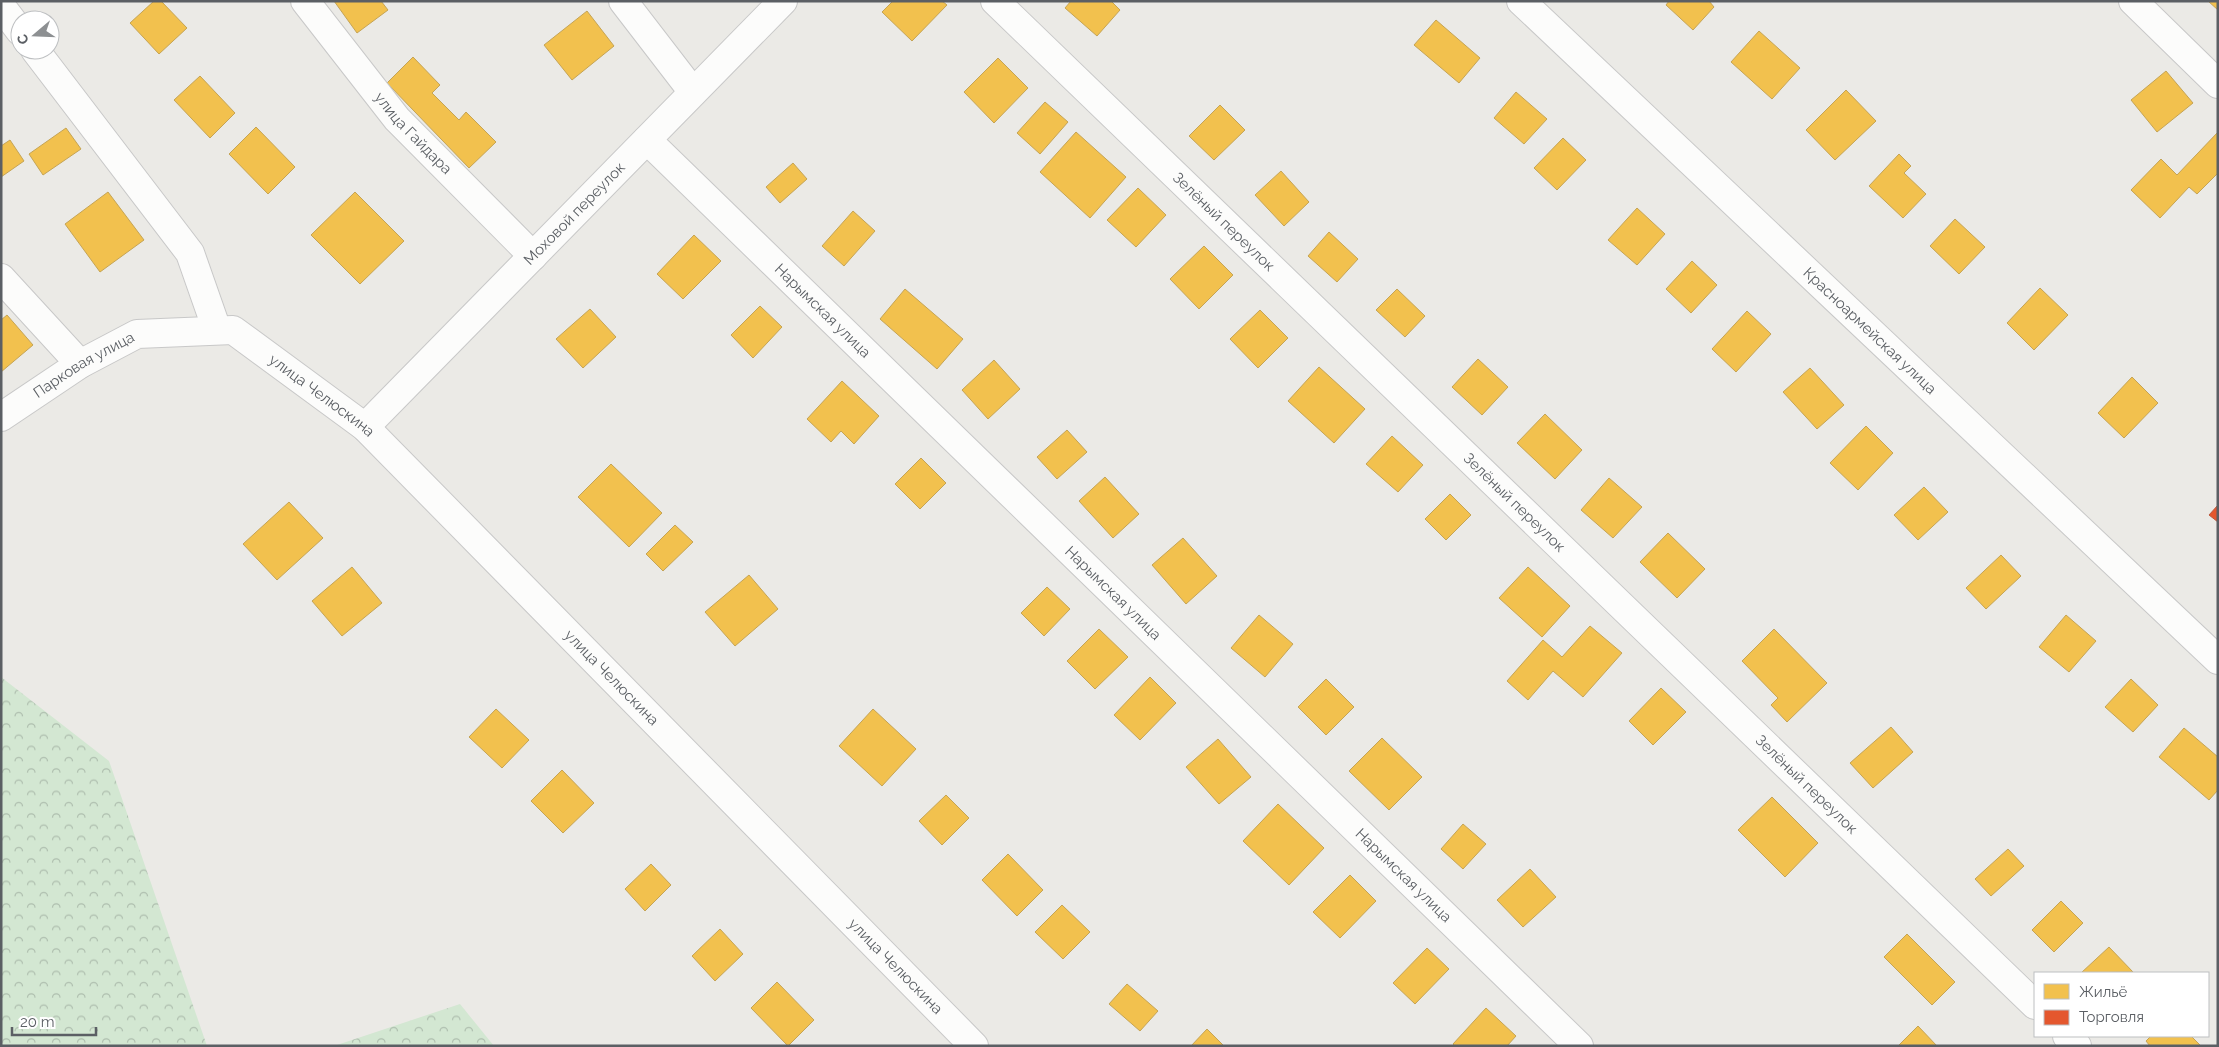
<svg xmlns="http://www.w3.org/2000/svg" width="2219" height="1047" font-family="Raleway,sans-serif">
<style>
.forest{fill:url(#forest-crowns)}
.homes{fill:#f2c14e;stroke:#c5a455}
.shops{fill:#e4572e;stroke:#bb593e}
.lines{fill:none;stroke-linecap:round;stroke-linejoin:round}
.minor-casing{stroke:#c8c8c8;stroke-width:30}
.tertiary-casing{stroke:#c8c8c8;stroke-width:30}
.secondary-casing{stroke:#c8c8c8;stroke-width:30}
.minor{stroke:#fcfcfb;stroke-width:28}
.tertiary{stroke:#fcfcfb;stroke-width:28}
.secondary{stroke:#fcfcfb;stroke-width:28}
.labels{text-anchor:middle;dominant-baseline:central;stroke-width:5;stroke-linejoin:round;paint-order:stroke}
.street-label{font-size:15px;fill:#5b5f64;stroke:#fff}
</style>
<defs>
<pattern id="forest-crowns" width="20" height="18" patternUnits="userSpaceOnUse" patternTransform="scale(1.25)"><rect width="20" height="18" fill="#d3e7d2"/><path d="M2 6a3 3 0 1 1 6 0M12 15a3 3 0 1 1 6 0" fill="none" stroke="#aebeae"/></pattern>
</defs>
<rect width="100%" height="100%" fill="#ebeae6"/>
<g class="forest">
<polygon points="1,677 109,761 207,1046 1,1046"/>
<polygon points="460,1004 494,1046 334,1046"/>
</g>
<g class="homes">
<polygon points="154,1 161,1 187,28 159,54 130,23"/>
<polygon points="334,1 381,1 388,10 357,33"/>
<polygon points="893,1 942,1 947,5 912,41 882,12"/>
<polygon points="1071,1 1111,1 1120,10 1097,36 1065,8"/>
<polygon points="1669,1 1709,1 1714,7 1693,30 1666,5"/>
<polygon points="2208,1 2218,1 2218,10"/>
<polygon points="587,11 614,46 572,80 544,45"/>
<polygon points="1436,20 1480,58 1459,83 1414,45"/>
<polygon points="1759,31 1800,68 1772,99 1731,62"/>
<polygon points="413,57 440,85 432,93 459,120 466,112 496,142 469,168 387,83"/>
<polygon points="998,58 1028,88 994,123 964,92"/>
<polygon points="2166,71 2193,103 2157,132 2131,100"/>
<polygon points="200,76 235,113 210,138 174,100"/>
<polygon points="1846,90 1876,121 1835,160 1806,130"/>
<polygon points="1516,92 1547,119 1524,144 1494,118"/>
<polygon points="1045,102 1068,122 1040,154 1017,133"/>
<polygon points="1220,105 1245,130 1214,160 1189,136"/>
<polygon points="256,127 295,167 268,194 229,154"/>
<polygon points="66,128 81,149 43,175 29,154"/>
<polygon points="1076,132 1126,177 1090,218 1040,172"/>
<polygon points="2218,132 2218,173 2197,194 2189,187 2160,218 2131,190 2161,159 2177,175"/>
<polygon points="1563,138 1586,160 1557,190 1534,168"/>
<polygon points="10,140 24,161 1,177 1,146"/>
<polygon points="1899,154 1911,166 1904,173 1926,194 1903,218 1869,186"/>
<polygon points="793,163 807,179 780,203 766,187"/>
<polygon points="1281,171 1309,202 1284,226 1255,195"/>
<polygon points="1138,188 1166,215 1136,247 1107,220"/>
<polygon points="108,192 144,240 100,272 65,224"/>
<polygon points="355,192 404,241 360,284 311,235"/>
<polygon points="1637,208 1665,234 1637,265 1608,240"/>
<polygon points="853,211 875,231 844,266 822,246"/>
<polygon points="1955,219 1985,247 1959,274 1930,246"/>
<polygon points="1329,232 1358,259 1337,282 1308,256"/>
<polygon points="694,235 721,261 683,299 657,274"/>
<polygon points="1204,246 1233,275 1199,309 1170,279"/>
<polygon points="1692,261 1717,285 1691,313 1666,289"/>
<polygon points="2040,288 2068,315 2034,350 2007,323"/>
<polygon points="905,289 963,339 937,369 880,319"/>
<polygon points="1397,289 1425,316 1405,337 1376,310"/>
<polygon points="760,306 782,327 753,358 731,335"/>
<polygon points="590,309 616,337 583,368 556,339"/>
<polygon points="1260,310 1288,338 1258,368 1230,339"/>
<polygon points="1747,311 1771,334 1736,372 1712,349"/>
<polygon points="7,315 33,345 1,372 1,320"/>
<polygon points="1478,359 1508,387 1482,415 1452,387"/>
<polygon points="994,360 1020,389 988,419 962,390"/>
<polygon points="1319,367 1365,409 1334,443 1288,401"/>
<polygon points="1810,368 1844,405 1817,429 1783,392"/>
<polygon points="2132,377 2158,403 2124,438 2098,413"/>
<polygon points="842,381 879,416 854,444 841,431 831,442 807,419"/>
<polygon points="1545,414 1582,450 1555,479 1517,443"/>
<polygon points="1866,426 1893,453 1858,490 1830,463"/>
<polygon points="1067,430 1087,452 1057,479 1037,457"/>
<polygon points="1392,436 1423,465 1398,492 1366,464"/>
<polygon points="921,458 946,483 920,509 895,484"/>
<polygon points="611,464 662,513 629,547 578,497"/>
<polygon points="1105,477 1139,514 1113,538 1079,501"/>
<polygon points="1609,478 1642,507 1613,538 1581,510"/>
<polygon points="1924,487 1948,512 1918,540 1894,515"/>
<polygon points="1450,494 1471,515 1446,540 1425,519"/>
<polygon points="289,502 323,538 277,580 243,544"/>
<polygon points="675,525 693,542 663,571 646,554"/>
<polygon points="1668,533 1705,569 1677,598 1640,562"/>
<polygon points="1183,538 1217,576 1186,604 1152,565"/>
<polygon points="2001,555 2021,576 1986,609 1966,588"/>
<polygon points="352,567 382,603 342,636 312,601"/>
<polygon points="1528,567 1570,606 1542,637 1499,598"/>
<polygon points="749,575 778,609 735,646 705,612"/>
<polygon points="1047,587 1070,609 1044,636 1021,613"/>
<polygon points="1259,615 1293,644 1265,677 1231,648"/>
<polygon points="2066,615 2096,641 2069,672 2039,647"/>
<polygon points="1590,626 1622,653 1583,697 1553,671 1528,700 1507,681 1543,640 1562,657"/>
<polygon points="1099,629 1128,657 1095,689 1067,661"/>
<polygon points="1774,629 1827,683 1787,722 1771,705 1778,698 1742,661"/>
<polygon points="1150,677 1176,703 1140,740 1114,715"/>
<polygon points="1326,679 1354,707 1326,735 1298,707"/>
<polygon points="2131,679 2158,705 2133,732 2105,707"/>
<polygon points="1661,688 1686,712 1653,745 1629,721"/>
<polygon points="496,709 529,740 502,768 469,737"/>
<polygon points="873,709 916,749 882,786 839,746"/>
<polygon points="1891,727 1913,752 1873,788 1850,763"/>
<polygon points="2184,728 2218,757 2218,790 2209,800 2159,757"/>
<polygon points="1382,738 1422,777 1389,810 1349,771"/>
<polygon points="1218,739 1251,777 1219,804 1186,767"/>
<polygon points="562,770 594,803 563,833 531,801"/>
<polygon points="946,795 969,818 942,845 919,821"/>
<polygon points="1772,797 1818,843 1785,877 1738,830"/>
<polygon points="1278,804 1324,848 1289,885 1243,841"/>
<polygon points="1463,824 1486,844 1463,869 1441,849"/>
<polygon points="2008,849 2024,866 1991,896 1975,879"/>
<polygon points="1008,854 1043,890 1017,916 982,880"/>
<polygon points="651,864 671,885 645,911 625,889"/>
<polygon points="1530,869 1556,897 1523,927 1497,900"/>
<polygon points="1350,875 1376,901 1340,938 1313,912"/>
<polygon points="2061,901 2083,923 2054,952 2032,930"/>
<polygon points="1062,905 1090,932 1063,959 1035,932"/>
<polygon points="720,929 743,954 715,981 692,956"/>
<polygon points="1907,934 1955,982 1932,1005 1884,957"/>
<polygon points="2109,947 2133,972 2081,973"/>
<polygon points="1427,948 1449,969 1415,1004 1393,983"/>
<polygon points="777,982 814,1020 788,1046 751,1008"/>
<polygon points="1127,984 1158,1011 1140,1031 1109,1004"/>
<polygon points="1486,1008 1516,1036 1507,1046 1455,1046 1453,1044"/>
<polygon points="1918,1026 1937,1046 1898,1046"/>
<polygon points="1207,1029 1224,1046 1191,1046"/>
<polygon points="2151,1036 2191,1036 2201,1046 2150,1046 2146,1041"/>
</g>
<polygon class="shops" points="2218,505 2218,522 2209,515"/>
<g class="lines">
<defs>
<g id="minor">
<path id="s1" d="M 305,1 L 397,119 L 533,256"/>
<polyline points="623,1 693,92"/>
<path id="s2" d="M 995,1 L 2035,1005"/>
<polyline points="2133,1 2218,84"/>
<polyline points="1,6 20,31"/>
<polyline points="35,50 190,253 217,330"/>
<path id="s3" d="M 647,140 L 1579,1046"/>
<polyline points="1,278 80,364"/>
<polyline points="2067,1036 2077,1046"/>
</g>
<g id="tertiary">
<path id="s4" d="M 1,417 L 80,364 L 137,334 L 233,330 L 365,427 L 974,1046"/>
<path id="s5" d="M 365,427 L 783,1"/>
</g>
<g id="secondary">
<path id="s6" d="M 1521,1 L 2218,660"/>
</g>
</defs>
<use href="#minor" class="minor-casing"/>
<use href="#tertiary" class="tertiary-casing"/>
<use href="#secondary" class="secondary-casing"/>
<use href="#minor" class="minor"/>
<use href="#tertiary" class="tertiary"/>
<use href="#secondary" class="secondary"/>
</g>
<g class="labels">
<g class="street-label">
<text stroke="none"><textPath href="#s1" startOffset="171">улица Гайдара</textPath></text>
<text stroke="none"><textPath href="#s5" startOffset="299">Моховой переулок</textPath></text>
<text stroke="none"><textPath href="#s2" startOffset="318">Зелёный переулок</textPath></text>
<text stroke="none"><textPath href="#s3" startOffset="245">Нарымская улица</textPath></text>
<text stroke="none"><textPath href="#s6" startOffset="480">Красноармейская улица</textPath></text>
<text stroke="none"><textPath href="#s4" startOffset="98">Парковая улица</textPath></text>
<text stroke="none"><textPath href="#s4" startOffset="366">улица Челюскина</textPath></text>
<text stroke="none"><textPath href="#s2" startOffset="722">Зелёный переулок</textPath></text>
<text stroke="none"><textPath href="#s3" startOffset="650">Нарымская улица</textPath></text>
<text stroke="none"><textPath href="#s4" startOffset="771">улица Челюскина</textPath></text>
<text stroke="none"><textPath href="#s2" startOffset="1128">Зелёный переулок</textPath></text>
<text stroke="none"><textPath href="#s3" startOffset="1055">Нарымская улица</textPath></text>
<text stroke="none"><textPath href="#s4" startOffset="1176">улица Челюскина</textPath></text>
</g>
</g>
<rect width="2219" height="1047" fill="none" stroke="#5b5f64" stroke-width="5"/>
<rect x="2034" y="972" width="175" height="65" fill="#ffffff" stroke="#bdbfc1"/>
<rect x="2044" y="984" width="25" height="15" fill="#f2c14e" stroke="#bdbfc1"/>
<text x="2079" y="997" font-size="15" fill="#5b5f64">Жильё</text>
<rect x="2044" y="1010" width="25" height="15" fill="#e4572e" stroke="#bdbfc1"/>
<text x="2079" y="1022" font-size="15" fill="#5b5f64">Торговля</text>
<g transform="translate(35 35) rotate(251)"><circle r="24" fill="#ffffff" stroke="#bdbfc1"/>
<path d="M0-4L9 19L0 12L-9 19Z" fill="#8d9092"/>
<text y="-8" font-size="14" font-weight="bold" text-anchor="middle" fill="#5b5f64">С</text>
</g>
<path d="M12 1027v8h84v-8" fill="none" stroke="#5b5f64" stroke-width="2.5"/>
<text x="20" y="1027" font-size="15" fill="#5b5f64" stroke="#ffffff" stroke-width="4" paint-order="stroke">20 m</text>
</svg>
